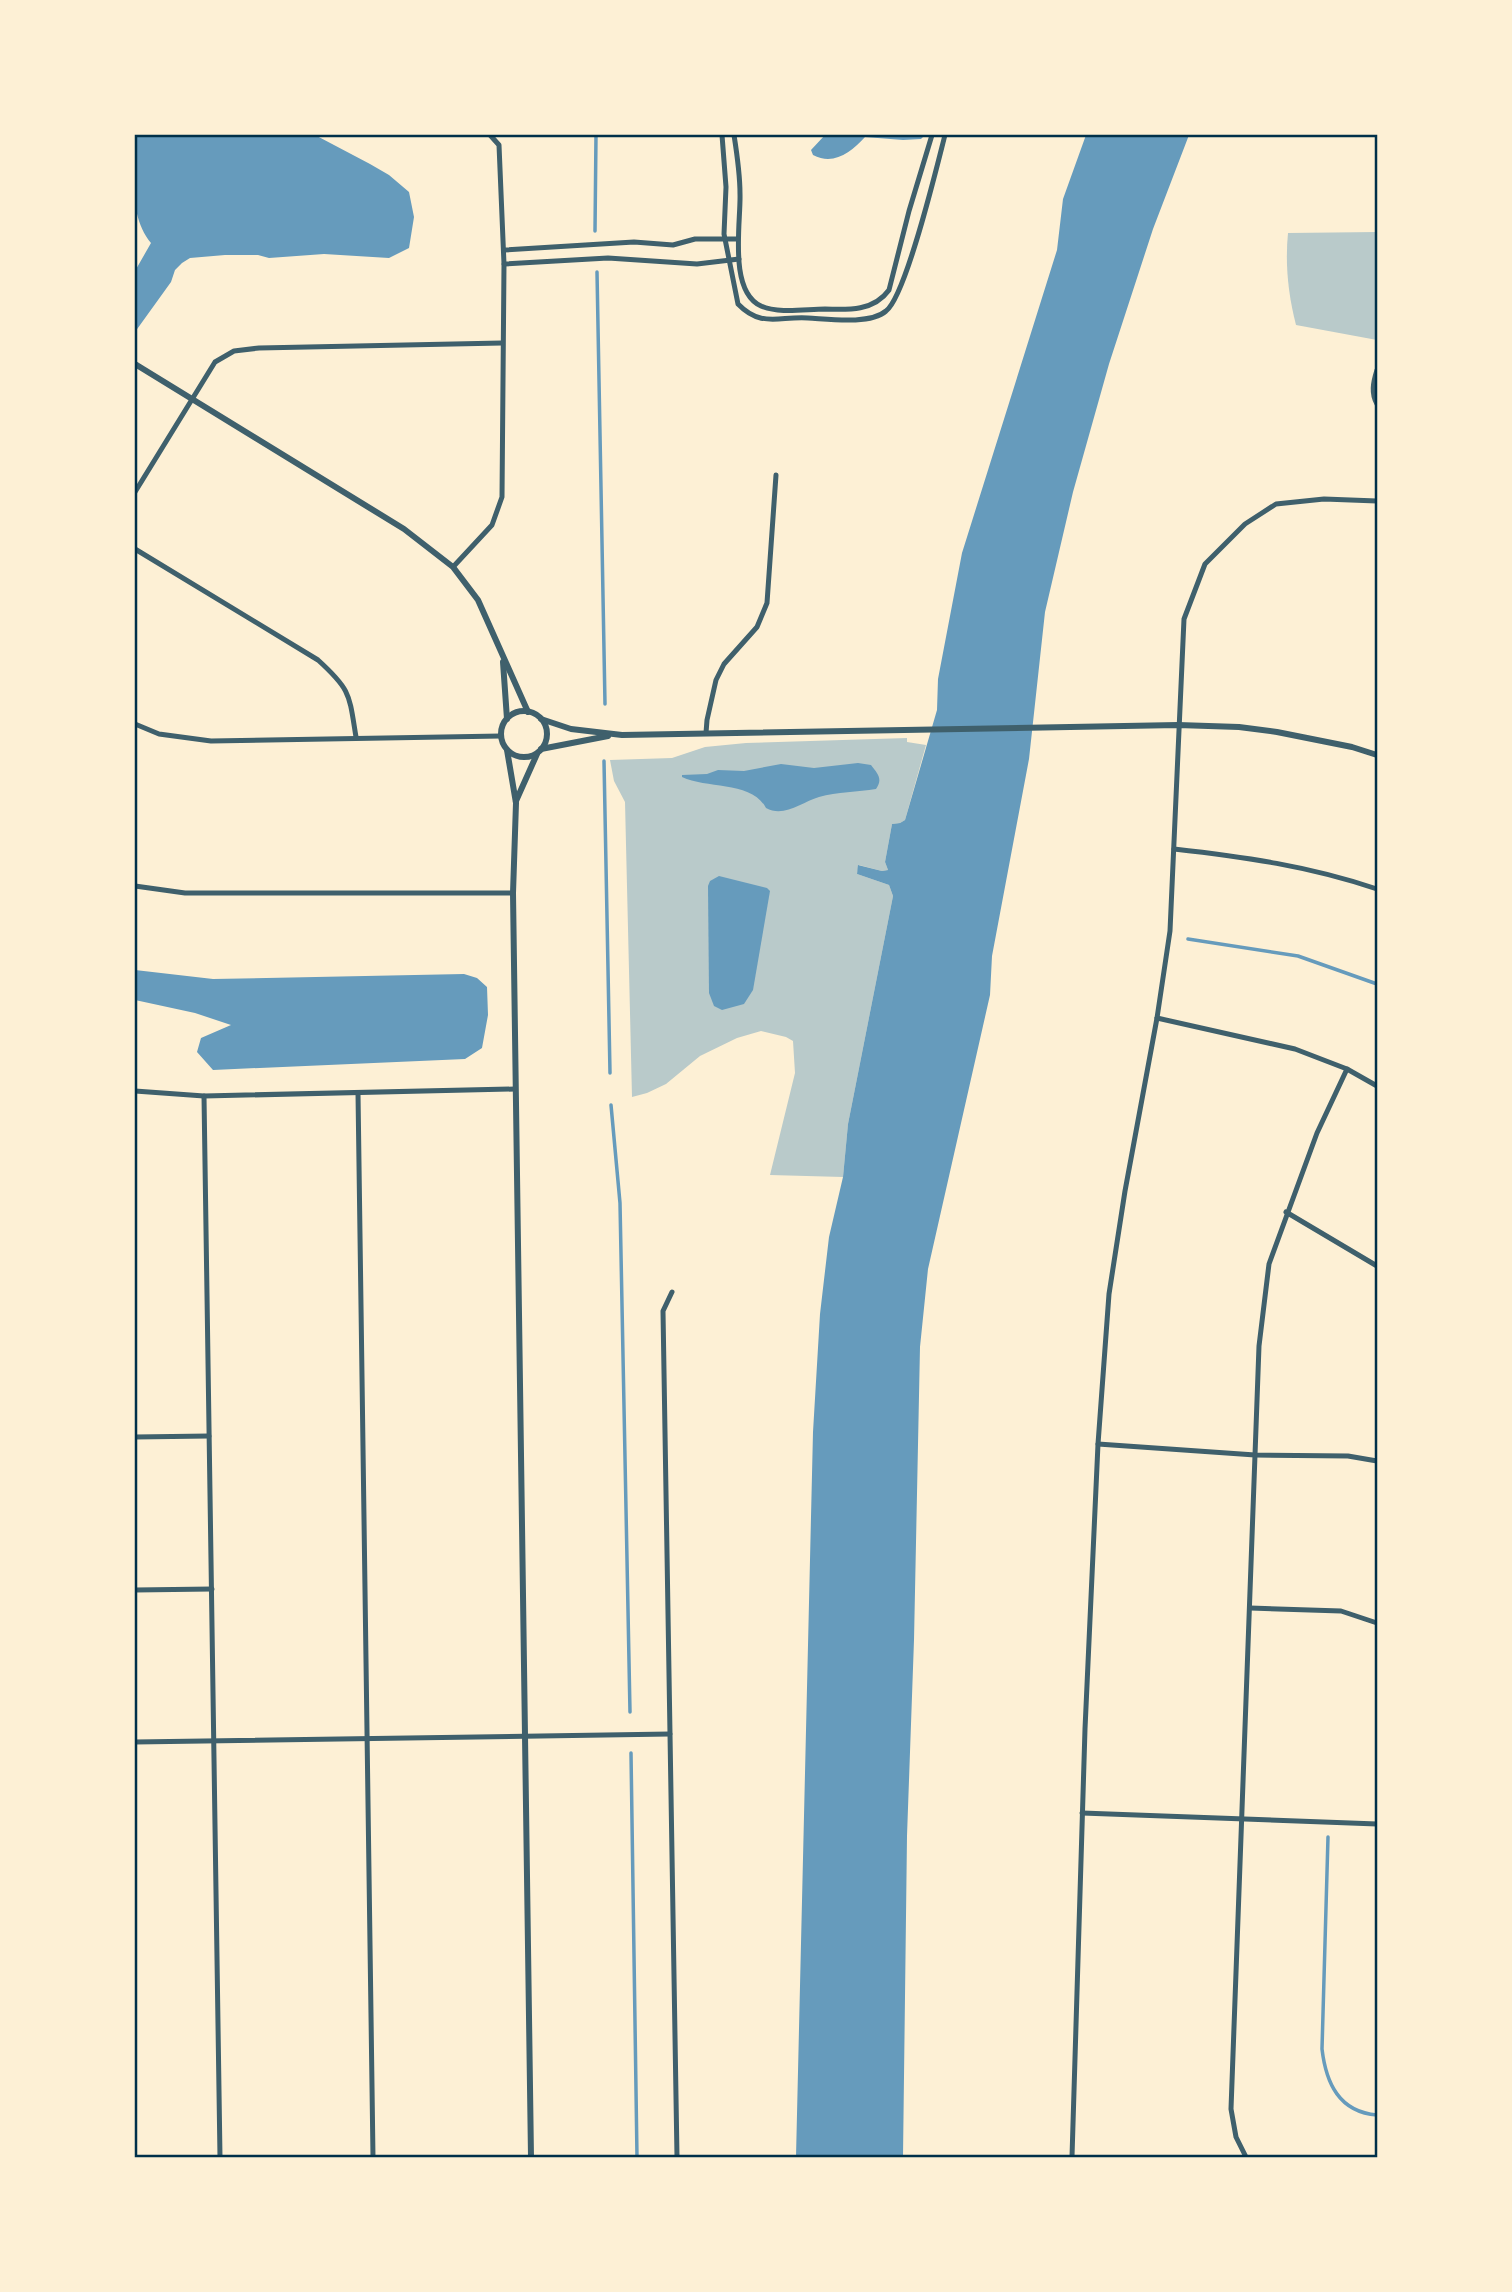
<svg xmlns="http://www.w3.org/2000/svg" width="1512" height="2292" font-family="'Space Grotesk',sans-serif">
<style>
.green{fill:#b9caca}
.water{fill:#669bbc}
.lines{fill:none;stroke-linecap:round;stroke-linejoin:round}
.stream{stroke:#669bbc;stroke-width:3.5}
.minor{stroke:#3f606c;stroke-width:5}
.tertiary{stroke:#3f606c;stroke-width:6}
.neatline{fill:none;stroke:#003049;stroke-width:2.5}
</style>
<rect width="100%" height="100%" fill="#fdf0d5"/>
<g class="green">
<path d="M 1377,232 L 1377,340 L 1296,325 C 1288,294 1285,264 1288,233 Z"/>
<polygon points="907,738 907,742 926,745 905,820 900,823 892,824 885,862 888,870 882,871 859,865 857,874 889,885 893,896 848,1124 843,1177 770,1175 795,1073 793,1041 786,1037 761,1031 737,1038 700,1056 666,1084 647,1093 632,1097 625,802 614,781 610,760 672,758 705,747 746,743"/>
</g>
<g class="water">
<path d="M 135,135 L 315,135 L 370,164 L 389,175 L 409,192 L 414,217 L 409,248 L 389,258 L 324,254 L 269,258 L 258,255 L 225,255 L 190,258 L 182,263 L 175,270 L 171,282 L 135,332 L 135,271 L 151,243 C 127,214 135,170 135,135 Z"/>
<path d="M 825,135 L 925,135 L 921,139 L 903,140 L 865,137 C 851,152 834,166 813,155 L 811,150 Z"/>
<polygon points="1086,135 1189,135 1153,229 1109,364 1073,492 1045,612 1029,759 992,956 990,995 928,1269 920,1347 914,1640 907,1836 903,2157 796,2157 813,1432 820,1314 829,1237 843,1177 848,1124 893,896 889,885 857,874 858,865 882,871 888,870 885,862 892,824 900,823 905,820 937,710 938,679 962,553 1057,250 1063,199"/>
<path d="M 858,763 L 871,765 C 878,774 883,779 876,789 C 858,792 837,792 819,797 C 802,802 784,818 766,808 C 752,781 707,789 682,777 L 682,775 L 707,774 L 718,770 L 744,771 L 781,764 L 814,768 Z"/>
<polygon points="719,876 767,888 770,891 753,990 744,1004 722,1010 714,1006 709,993 708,886 710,881"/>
<polygon points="135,970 213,979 464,974 477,978 487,987 488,1015 482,1048 465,1059 213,1070 197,1052 201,1038 231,1025 195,1013 135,1000"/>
</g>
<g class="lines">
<g class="stream">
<polyline points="595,231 596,135"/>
<polyline points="597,272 605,704"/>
<polyline points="604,761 610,1073"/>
<polyline points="1188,939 1298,956 1377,984"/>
<polyline points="611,1105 620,1203 630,1712"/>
<polyline points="631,1753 637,2157"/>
<path d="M 1328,1837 L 1322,2049 C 1326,2083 1339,2112 1377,2115"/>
</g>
<g class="minor">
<path d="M 722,135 L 726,187 L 724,234 L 738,304 C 761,328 779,316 808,318 C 828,319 870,325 886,311 C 906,296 937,166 945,135"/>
<path d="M 734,135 C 737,154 740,174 740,194 C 741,222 728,291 761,306 C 779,314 806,309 825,309 C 849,310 874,311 889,290 L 909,211 L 932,135"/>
<polyline points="504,250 634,242 673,245 695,239 737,239"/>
<polyline points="504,264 608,258 697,264 739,259"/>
<path d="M 1377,370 C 1373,383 1371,393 1377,404"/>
<polyline points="135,492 215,362 234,351 259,348 502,343"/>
<path d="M 135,549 L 318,660 C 351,690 349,694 356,737"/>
<polyline points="453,567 492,525 502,497 504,264 499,145 490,135"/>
<polyline points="135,724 159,734 211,741 501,736"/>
<polyline points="706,733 707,720 716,680 724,664 757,627 767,603 776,475"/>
<path d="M 1174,849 C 1245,857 1309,866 1377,889"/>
<polyline points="135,886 185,893 513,893"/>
<polyline points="1157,1018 1295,1049 1347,1069 1377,1086"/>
<polyline points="135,1091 204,1096 515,1089"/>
<polyline points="358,1093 373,2157"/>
<polyline points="204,1096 220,2157"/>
<polyline points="1286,1212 1377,1266"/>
<polyline points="672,1292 663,1311 677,2157"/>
<polyline points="135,1437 209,1436"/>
<polyline points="1098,1444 1255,1455 1348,1456 1377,1461"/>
<polyline points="135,1590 212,1589"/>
<polyline points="1250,1608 1341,1611 1377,1623"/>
<polyline points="135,1742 670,1734"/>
<polyline points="1082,1813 1377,1824"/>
<polyline points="1072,2157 1085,1729 1098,1444 1109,1294 1125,1191 1157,1018 1170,931 1184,619 1205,564 1245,524 1276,504 1324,499 1377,501"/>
<polyline points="1246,2157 1236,2137 1231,2109 1259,1346 1269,1264 1317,1133 1347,1069"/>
</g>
<g class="tertiary">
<polyline points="135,364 404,529 453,567 478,600 528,712"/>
<polyline points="503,662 507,719"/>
<circle cx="524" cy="734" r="23"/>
<polyline points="541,719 571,729 622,735 1178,725 1239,727 1277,732 1352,747 1377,755"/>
<polyline points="541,749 608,736"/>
<polyline points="507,750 516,803 513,893 531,2157"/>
<polyline points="516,801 537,754"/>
</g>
</g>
<rect width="1512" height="2292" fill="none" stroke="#fdf0d5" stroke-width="273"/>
<rect x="136" y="136" width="1240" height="2020" class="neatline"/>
</svg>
